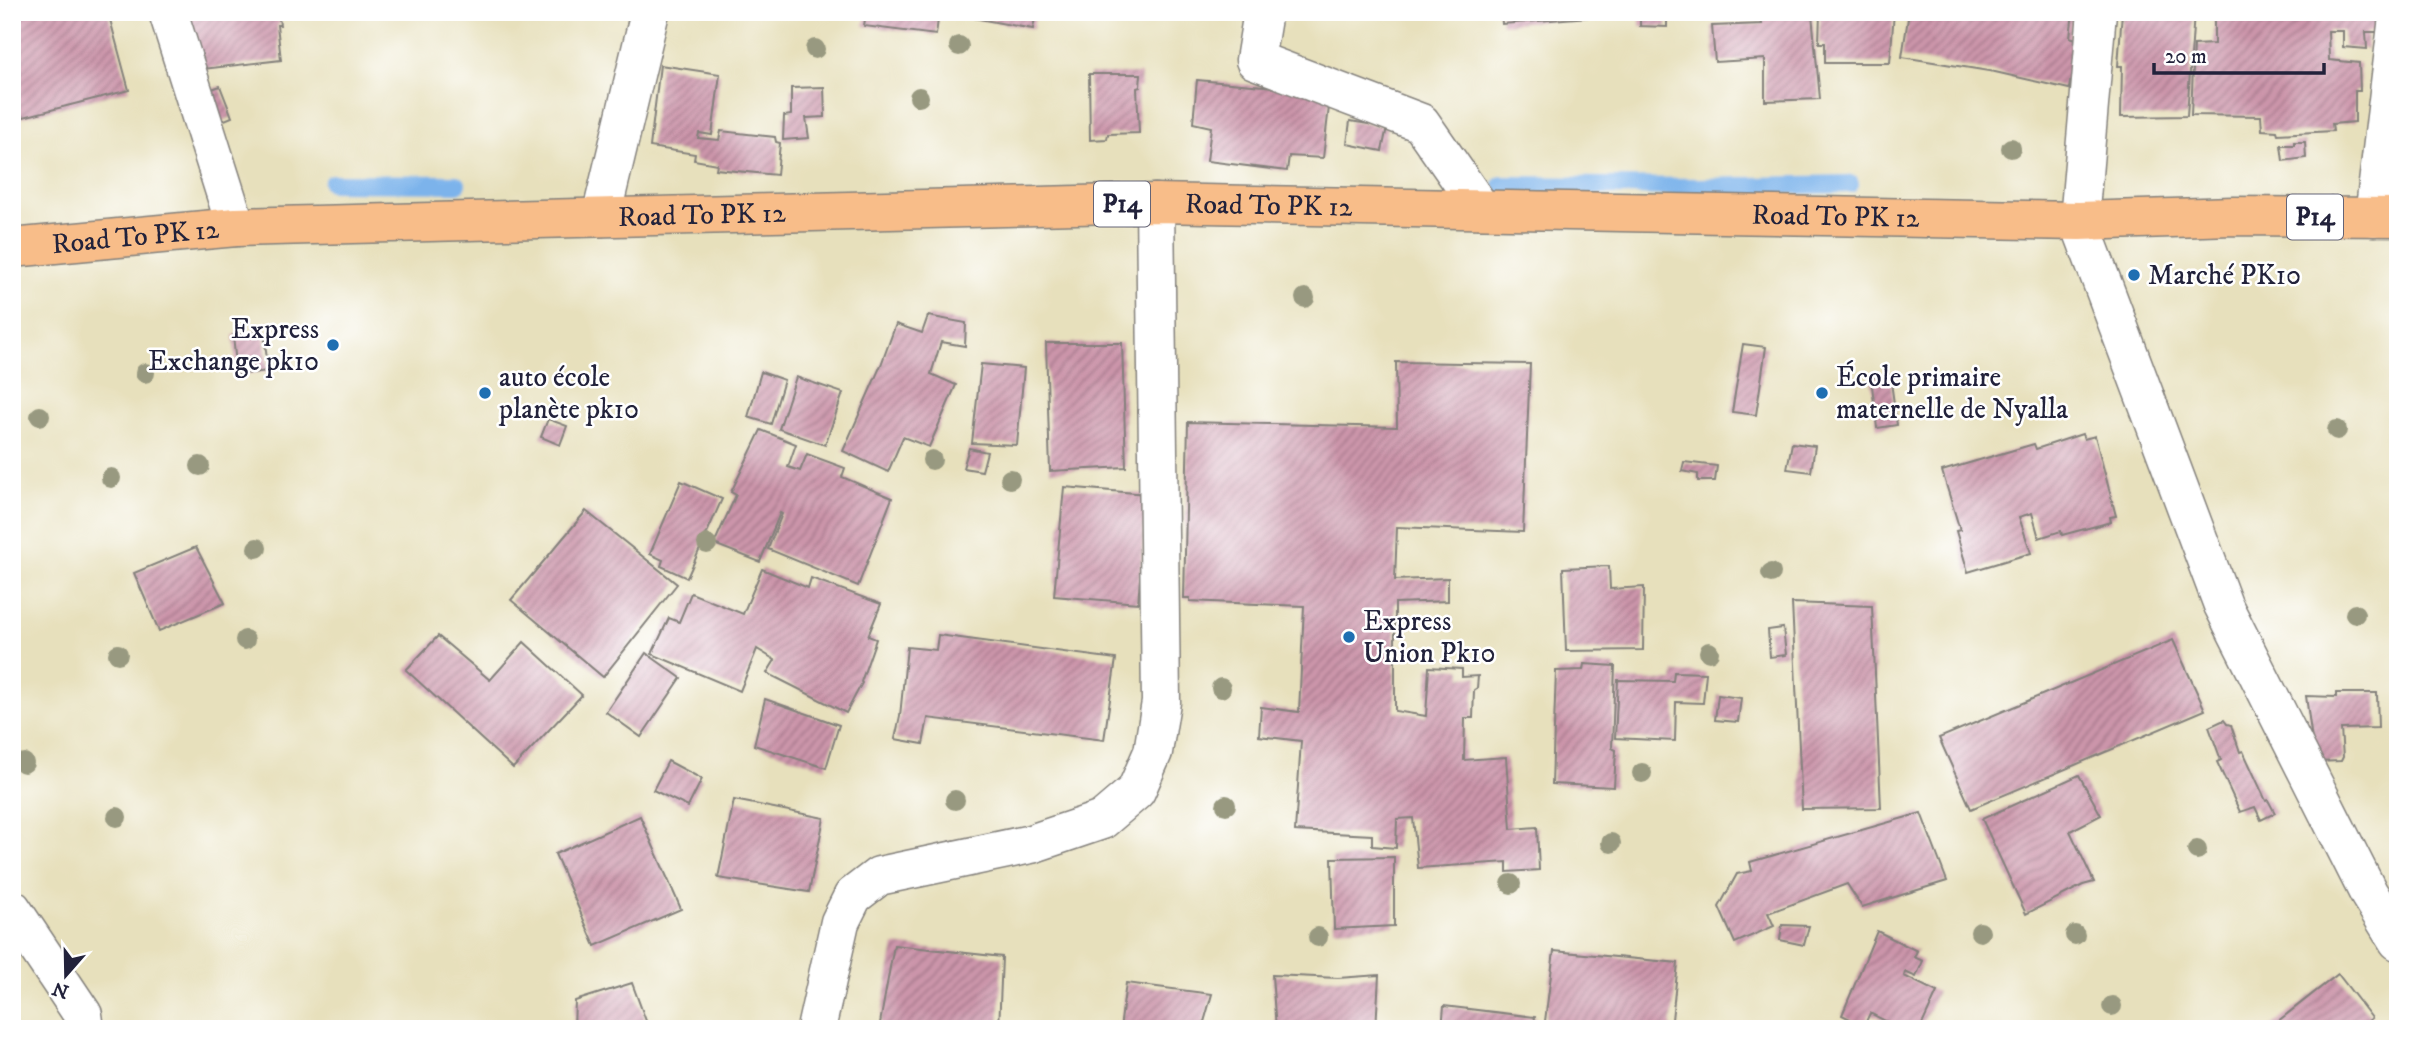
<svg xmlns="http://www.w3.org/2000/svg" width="2410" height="1041" font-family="'IM FELL DW Pica',serif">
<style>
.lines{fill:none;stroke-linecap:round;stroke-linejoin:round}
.stream{stroke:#7cb3eb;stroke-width:18}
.building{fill:url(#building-hatch)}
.minor-casing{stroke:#84817c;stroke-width:41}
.primary-casing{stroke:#84817c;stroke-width:41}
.minor{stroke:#fff;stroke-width:38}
.primary{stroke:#f8bd89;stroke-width:38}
.tree{fill:#989980}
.poi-dot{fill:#1f6fb2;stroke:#fff;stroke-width:2.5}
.labels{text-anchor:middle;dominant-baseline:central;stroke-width:5;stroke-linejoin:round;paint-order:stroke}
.shield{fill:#fff;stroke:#646476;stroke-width:2}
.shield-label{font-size:26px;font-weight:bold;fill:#22223b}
.street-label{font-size:28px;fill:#22223b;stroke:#fff}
.poi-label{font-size:28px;fill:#22223b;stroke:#fff;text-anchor:start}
</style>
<defs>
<pattern id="building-hatch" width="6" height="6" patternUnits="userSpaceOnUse" patternTransform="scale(1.75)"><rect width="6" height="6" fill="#cc95aa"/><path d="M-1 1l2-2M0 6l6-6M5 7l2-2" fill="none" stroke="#a5798c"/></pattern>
</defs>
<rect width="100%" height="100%" fill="#fff"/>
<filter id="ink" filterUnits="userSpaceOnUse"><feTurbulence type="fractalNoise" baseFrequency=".0143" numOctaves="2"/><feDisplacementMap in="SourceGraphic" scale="14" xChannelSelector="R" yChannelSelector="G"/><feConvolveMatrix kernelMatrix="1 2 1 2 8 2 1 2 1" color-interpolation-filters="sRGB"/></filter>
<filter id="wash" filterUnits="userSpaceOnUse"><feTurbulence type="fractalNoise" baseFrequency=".00686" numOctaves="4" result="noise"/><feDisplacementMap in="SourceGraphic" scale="28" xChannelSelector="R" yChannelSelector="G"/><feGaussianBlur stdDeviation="1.57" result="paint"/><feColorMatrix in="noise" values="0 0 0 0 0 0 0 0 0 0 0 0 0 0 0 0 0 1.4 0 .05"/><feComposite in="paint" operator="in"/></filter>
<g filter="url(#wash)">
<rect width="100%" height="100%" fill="#e7e0bc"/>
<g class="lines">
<g class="stream">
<polyline points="332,183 457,184"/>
<polyline points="1502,185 1700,187 1850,184"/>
</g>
</g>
<g id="blocks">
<g class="building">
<polygon points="12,12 108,12 129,90 12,120"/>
<polygon points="173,12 278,12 280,25 277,25 281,60 203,69 202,56 182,64"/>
<polygon points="866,12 939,12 936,35 864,26"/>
<polygon points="968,12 1036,12 1033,29 968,17"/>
<polygon points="1501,12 1600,12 1601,16 1502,24"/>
<polygon points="1640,12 1667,12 1667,27 1640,26"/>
<polygon points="1820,12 1894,12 1890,63 1825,63 1825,43 1819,43"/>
<polygon points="1909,12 2073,12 2070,37 2087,43 2080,85 2070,82 2069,89 1995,72 1902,57"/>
<polygon points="2122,12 2194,12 2187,116 2121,117 2122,66 2118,66"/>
<polygon points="2214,12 2382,12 2383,32 2366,32 2367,49 2343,47 2343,31 2328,31 2329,60 2359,63 2360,91 2355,91 2355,122 2332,124 2333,131 2278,134 2277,131 2262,130 2261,116 2191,115 2194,45 2214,44"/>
<polygon points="1812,14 1820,99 1765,101 1765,59 1715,62 1712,26 1762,24 1761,19"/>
<polygon points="660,65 720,74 712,135 699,133 698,138 719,140 721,131 775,137 776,142 780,143 777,175 716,169 717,164 694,160 695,154 650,147"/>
<polygon points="1089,74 1141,74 1140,87 1137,88 1139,133 1108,134 1107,139 1090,140"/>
<polygon points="1197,80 1306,90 1330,98 1323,158 1289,156 1287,171 1207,161 1211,127 1193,123"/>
<polygon points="220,86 232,117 210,126 199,94"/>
<polygon points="824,87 825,117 806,118 809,138 783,140 784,116 791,115 791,88"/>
<polygon points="1350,121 1387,127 1382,151 1347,144"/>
<polygon points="2294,142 2305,142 2306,158 2283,161 2281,145 2294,145"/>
<polygon points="928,316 966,323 965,346 941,342 931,374 956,385 929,447 903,437 888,472 843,451 881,365 896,324 922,333"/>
<polygon points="264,331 268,371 237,375 233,335"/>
<polygon points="1046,343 1122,343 1126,467 1050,471"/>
<polygon points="1743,344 1766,347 1756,415 1732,412"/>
<polygon points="1396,362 1530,364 1523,532 1397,527 1395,580 1448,578 1448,601 1395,603 1395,711 1426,716 1429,667 1462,669 1462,677 1478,676 1477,688 1474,690 1473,718 1465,718 1464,760 1506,757 1511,829 1537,827 1539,870 1507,872 1507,862 1418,868 1413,818 1397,819 1396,848 1372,846 1372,835 1295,831 1301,741 1259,736 1261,707 1299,712 1304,606 1190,601 1190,598 1184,598 1188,422 1397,427"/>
<polygon points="981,364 1024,368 1017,445 972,443"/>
<polygon points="761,372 784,380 771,424 748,417"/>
<polygon points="1890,375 1897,425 1877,428 1871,377"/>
<polygon points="796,377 843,393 825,445 779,429"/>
<polygon points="548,419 567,426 560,445 541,437"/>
<polygon points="761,430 796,444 788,467 800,471 807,454 845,468 842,477 892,498 858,586 768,549 782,514 780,513 760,562 714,544 736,495 731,492"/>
<polygon points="2082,434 2084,439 2095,436 2116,516 2110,517 2111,522 2062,535 2061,531 2039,538 2032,513 2019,517 2031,553 1968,572 1956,531 1960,530 1942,471 2034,444 2036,449"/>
<polygon points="1792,443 1815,446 1811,472 1787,469"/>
<polygon points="969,448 987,452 982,471 963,468"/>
<polygon points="1684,462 1717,466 1715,481 1698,481 1698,474 1682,471"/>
<polygon points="681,481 722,499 687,578 661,566 663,560 650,554"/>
<polygon points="1064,487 1147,494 1138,603 1054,596"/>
<polygon points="586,511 677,584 603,677 511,600"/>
<polygon points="196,547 225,603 159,631 134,573"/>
<polygon points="1609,566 1610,589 1644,587 1643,650 1566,651 1563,568"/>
<polygon points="762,569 808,588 811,578 881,604 868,636 876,639 861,682 862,683 846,713 767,673 775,660 757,649 740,691 652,654 669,618 679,622 691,593 743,614"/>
<polygon points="1792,603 1872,606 1881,808 1802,809"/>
<polygon points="1783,628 1786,655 1770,657 1768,630"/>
<polygon points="938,635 1116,659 1104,740 928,718 923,744 895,739 900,716 907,647 936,650"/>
<polygon points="438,636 490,680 524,642 582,695 513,768 406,670"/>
<polygon points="2173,640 2205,710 1971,809 1939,738"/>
<polygon points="646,653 681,678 641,737 606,712"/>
<polygon points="1584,664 1615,666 1612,748 1616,750 1614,787 1552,784 1556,671 1583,670"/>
<polygon points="1674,672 1706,673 1703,703 1676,702 1675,741 1615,738 1618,680 1673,681"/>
<polygon points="2336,693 2377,693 2378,728 2341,729 2343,757 2341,761 2315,762 2306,696 2336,697"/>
<polygon points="1718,695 1741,698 1738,722 1715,720"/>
<polygon points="765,699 839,725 826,768 754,745"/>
<polygon points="2224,720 2227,724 2231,725 2240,752 2243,751 2266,801 2268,800 2275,813 2261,820 2255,807 2240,812 2217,762 2221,760 2209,727"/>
<polygon points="668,761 702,779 688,807 653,790"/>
<polygon points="2079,775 2101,815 2070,831 2094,882 2083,885 2026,914 1982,819"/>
<polygon points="734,800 824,818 809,892 718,878"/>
<polygon points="1921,813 1947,881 1862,907 1847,884 1768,913 1774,926 1735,943 1719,907 1737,874 1752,871 1750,862"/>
<polygon points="640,816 681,909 595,946 555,854"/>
<polygon points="1394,857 1394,926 1334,929 1332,858"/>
<polygon points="1782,925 1809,926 1804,945 1780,940"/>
<polygon points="1877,931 1917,951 1914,957 1923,961 1916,977 1905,972 1904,976 1937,992 1920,1029 1901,1029 1870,1013 1864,1026 1842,1015"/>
<polygon points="894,945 1002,957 999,1029 879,1029"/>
<polygon points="1554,951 1678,963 1671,1029 1544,1029"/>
<polygon points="2338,974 2372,1018 2358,1029 2268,1029"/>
<polygon points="1272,975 1338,978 1379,975 1376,1029 1276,1029"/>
<polygon points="632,983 649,1029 574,1029 575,1001"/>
<polygon points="1126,983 1212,994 1202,1029 1120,1029"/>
<polygon points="1444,1006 1535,1017 1533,1029 1442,1029"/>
<polygon points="1744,1023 1781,1027 1781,1029 1744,1029"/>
</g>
</g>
</g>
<g filter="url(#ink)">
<use href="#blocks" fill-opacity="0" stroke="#84817c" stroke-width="2"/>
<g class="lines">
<defs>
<g id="minor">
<polyline points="168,12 236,227"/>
<polyline points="1263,12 1255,60 1421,123 1481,209"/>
<polyline points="2097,12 2079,221 2223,605 2369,894 2398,941"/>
<polyline points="601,217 650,12"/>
<polyline points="2374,217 2398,17"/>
<polyline points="12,909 83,1015 85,1029"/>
<polyline points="816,1029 840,922 853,896 879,876 1031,844 1102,820 1136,791 1153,752 1161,702 1155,203"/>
</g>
<g id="primary">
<path id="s1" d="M 12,248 L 236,227 L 1155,203 L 2079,221 L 2233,216 L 2398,217"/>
</g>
</defs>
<use href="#minor" class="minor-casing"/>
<use href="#primary" class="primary-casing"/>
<use href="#minor" class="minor"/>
<use href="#primary" class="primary"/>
</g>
<g class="tree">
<circle cx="959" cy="46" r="10"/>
<circle cx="815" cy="49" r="10"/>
<circle cx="919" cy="97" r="10"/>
<circle cx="2011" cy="148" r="10"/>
<circle cx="1305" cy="298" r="10"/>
<circle cx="145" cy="373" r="10"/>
<circle cx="40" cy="416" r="10"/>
<circle cx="2337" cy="430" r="10"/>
<circle cx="932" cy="460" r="10"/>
<circle cx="200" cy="466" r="10"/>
<circle cx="111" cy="478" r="10"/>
<circle cx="1010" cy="479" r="10"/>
<circle cx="707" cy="544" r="10"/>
<circle cx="257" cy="548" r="10"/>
<circle cx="1771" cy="573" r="10"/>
<circle cx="2355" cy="614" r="10"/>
<circle cx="245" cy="640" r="10"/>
<circle cx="1709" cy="652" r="10"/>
<circle cx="118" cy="654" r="10"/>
<circle cx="1221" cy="688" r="10"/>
<circle cx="24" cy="763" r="10"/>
<circle cx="1642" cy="773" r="10"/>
<circle cx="955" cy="800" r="10"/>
<circle cx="1226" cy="805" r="10"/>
<circle cx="117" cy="817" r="10"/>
<circle cx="1611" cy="843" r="10"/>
<circle cx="2197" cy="850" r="10"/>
<circle cx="1511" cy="884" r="10"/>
<circle cx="1980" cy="932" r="10"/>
<circle cx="2075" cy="935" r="10"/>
<circle cx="1318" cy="937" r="10"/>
<circle cx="2112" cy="1006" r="10"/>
</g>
</g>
<g class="poi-dot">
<circle cx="2134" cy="275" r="7"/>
<circle cx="333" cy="345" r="7"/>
<circle cx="485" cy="393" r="7"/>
<circle cx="1822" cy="393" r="7"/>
<circle cx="1349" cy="637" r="7"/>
</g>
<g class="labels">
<g class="shield">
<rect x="1094" y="181.5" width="56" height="45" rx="5"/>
<rect x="2287" y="194.5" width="56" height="45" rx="5"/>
</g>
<g class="shield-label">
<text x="1122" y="204">P14</text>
<text x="2315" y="217">P14</text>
</g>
<g class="street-label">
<text stroke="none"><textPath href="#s1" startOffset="1258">Road To PK 12</textPath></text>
<text stroke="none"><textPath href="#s1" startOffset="691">Road To PK 12</textPath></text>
<text stroke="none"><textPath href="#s1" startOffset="1825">Road To PK 12</textPath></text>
<text stroke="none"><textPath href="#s1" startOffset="124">Road To PK 12</textPath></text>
</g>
<g class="poi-label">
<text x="2148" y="275">Marché PK10</text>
<text x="319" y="329" text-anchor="end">Express<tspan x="319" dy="32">Exchange pk10</tspan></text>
<text x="499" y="377">auto école<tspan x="499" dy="32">planète pk10</tspan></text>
<text x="1836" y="377">École primaire<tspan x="1836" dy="32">maternelle de Nyalla</tspan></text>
<text x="1363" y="621">Express<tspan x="1363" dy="32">Union Pk10</tspan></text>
</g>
</g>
<rect width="2410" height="1041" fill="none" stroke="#fff" stroke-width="42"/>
<g transform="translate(66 975) rotate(200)" stroke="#ffffff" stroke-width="5" paint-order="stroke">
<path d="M0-5L12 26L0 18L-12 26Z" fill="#22223b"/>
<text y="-10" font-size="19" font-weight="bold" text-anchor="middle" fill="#22223b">N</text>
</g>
<path d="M2154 63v10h170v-10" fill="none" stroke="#22223b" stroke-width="3.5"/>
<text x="2165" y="63" font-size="21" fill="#22223b" stroke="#ffffff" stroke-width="5" paint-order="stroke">20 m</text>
</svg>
